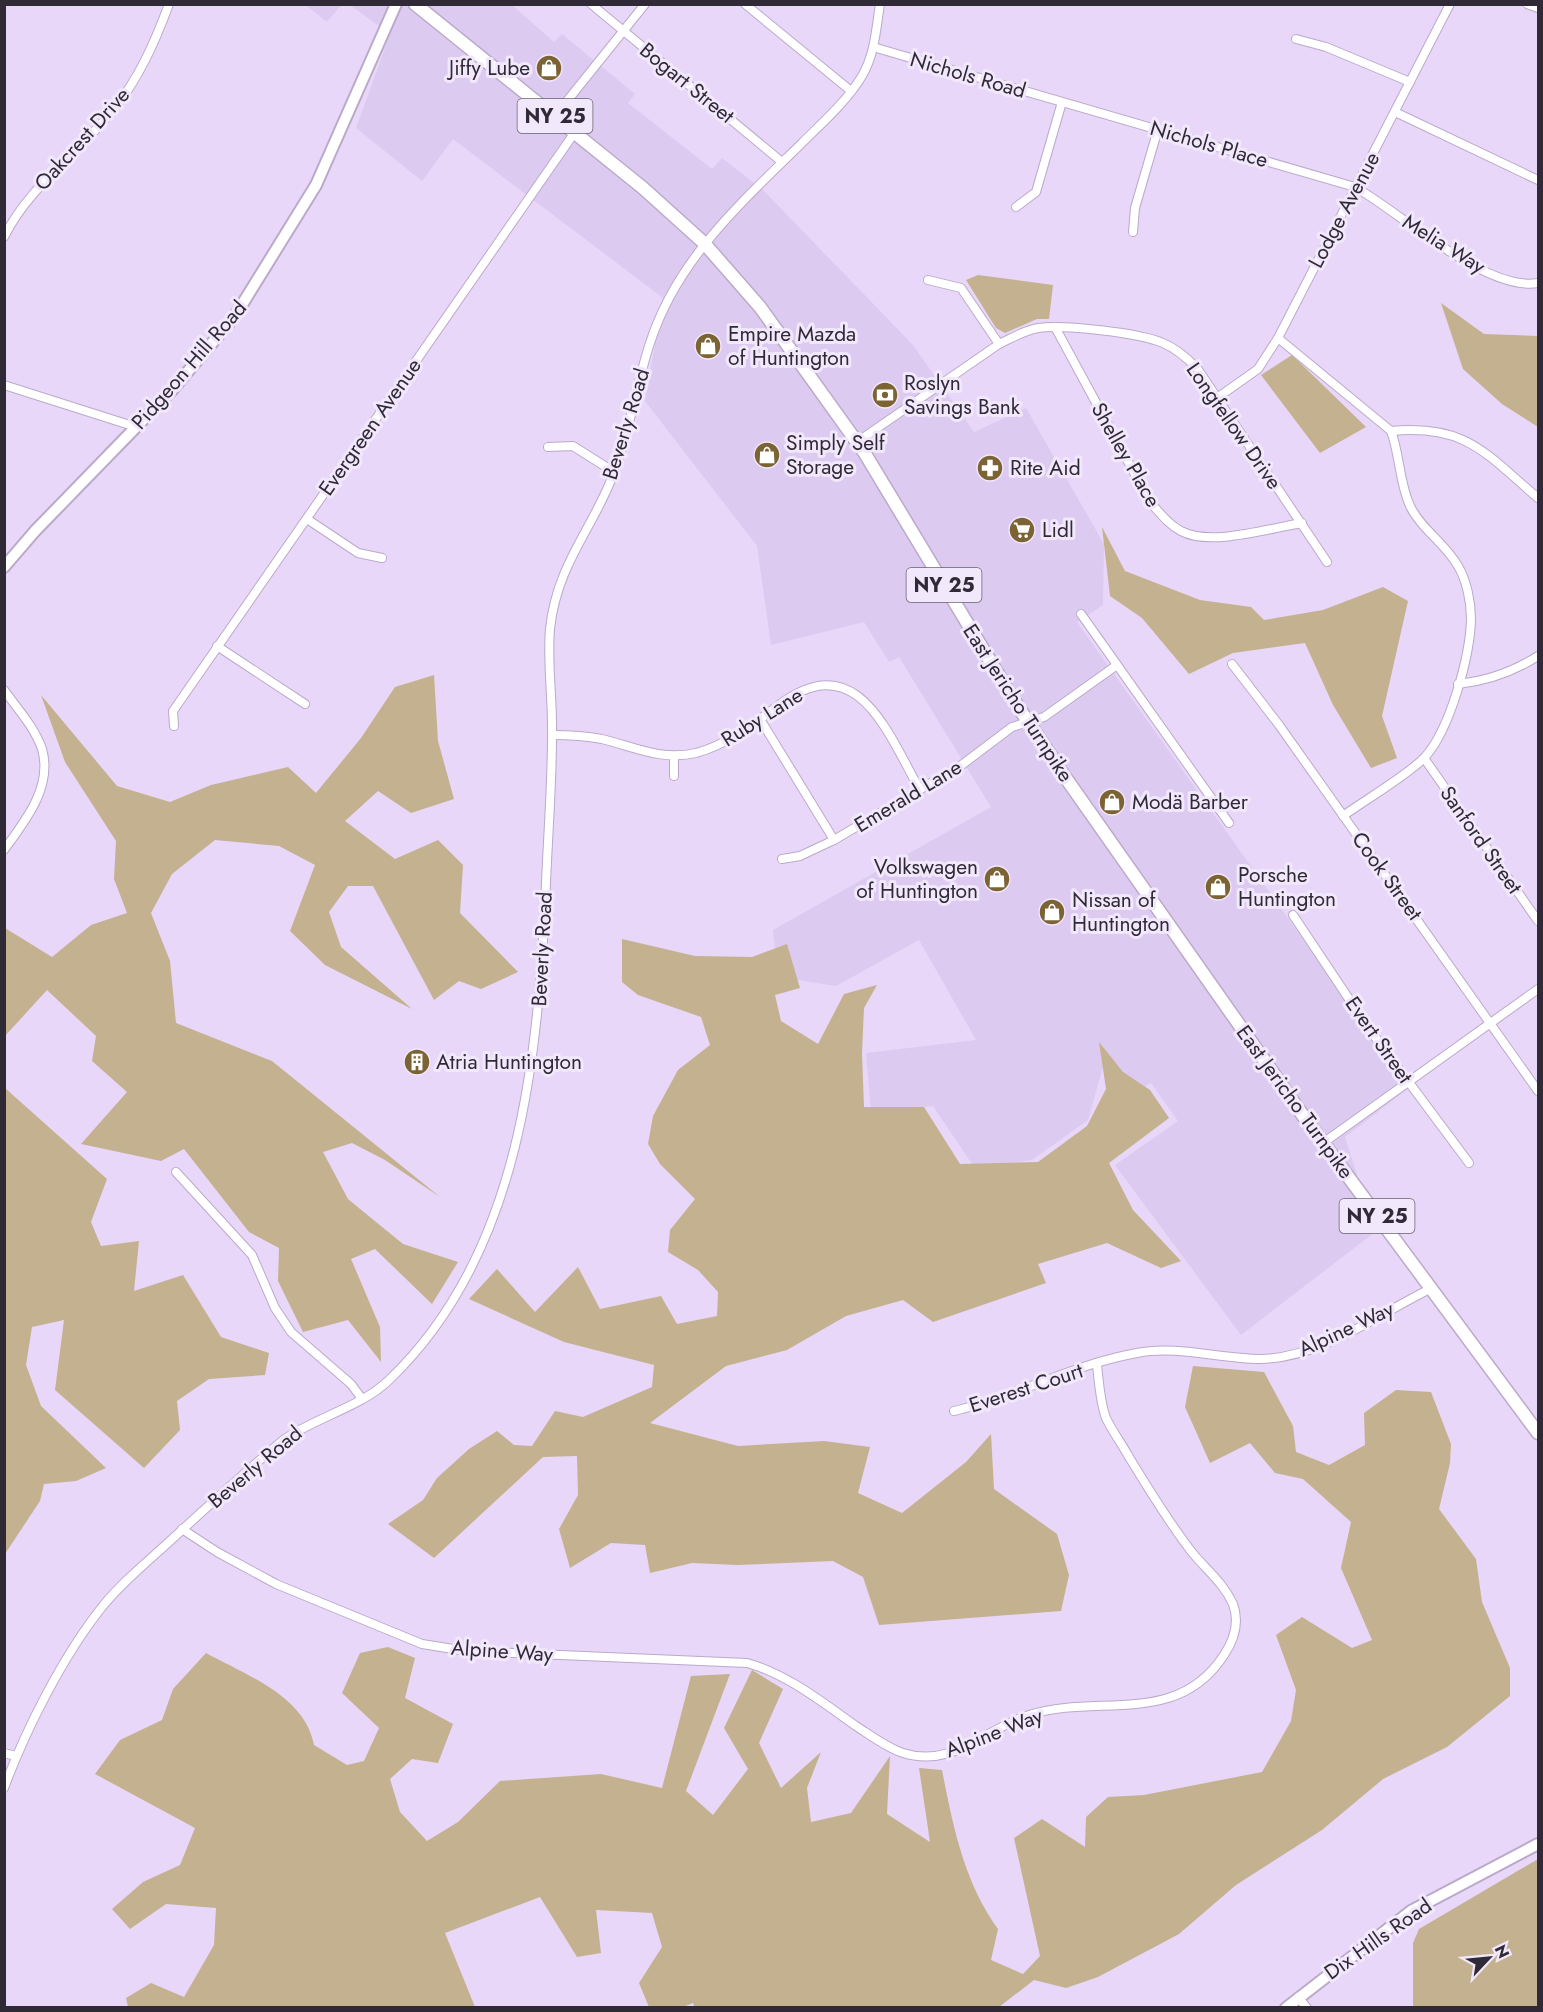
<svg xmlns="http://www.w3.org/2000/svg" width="1543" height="2012" font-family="Jost,sans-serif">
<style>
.built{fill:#ddcaf1}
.green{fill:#c4b18f}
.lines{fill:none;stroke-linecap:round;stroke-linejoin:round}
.street-casing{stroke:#baaaca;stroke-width:10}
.secondary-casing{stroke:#baaaca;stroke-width:14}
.primary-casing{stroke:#baaaca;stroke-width:15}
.street{stroke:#fff;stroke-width:8}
.secondary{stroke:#fff;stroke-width:10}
.primary{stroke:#fff;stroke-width:12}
.labels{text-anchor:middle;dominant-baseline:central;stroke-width:6;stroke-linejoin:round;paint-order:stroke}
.shield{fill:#f1e8fc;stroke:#6a6371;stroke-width:1.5}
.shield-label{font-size:20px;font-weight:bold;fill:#302a36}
.poi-label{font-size:21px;fill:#302a36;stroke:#f1e8fc;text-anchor:start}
.street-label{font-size:21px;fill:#302a36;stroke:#f1e8fc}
</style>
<rect width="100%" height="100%" fill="#e8d7f9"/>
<g class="built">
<polygon points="306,5 341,5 327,22"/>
<polygon points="350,5 512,5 554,42 562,34 635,94 628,103 712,169 722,158 763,190 913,345 974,432 1026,408 1104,544 1103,605 1077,622 1409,1088 1345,1137 1375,1232 1241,1335 1115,1165 1178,1121 1151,1083 1131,1096 1105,1060 1088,1120 1032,1160 974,1167 933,1106 871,1112 866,1053 976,1040 919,940 836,986 778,977 773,930 991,807 899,657 889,662 864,622 771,645 757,546 645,401 663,298 453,139 422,181 356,128 390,34"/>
</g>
<g class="green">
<polygon points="978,275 1053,285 1049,319 1037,319 1005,333 996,328 966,280"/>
<polygon points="1441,303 1484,334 1538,336 1538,427 1502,404 1463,369"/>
<polygon points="1292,355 1366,427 1320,453 1261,375"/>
<polygon points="1102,527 1125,571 1200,600 1251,607 1264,620 1323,610 1383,587 1408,601 1382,716 1397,758 1371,768 1333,705 1305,643 1233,653 1189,674 1142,618 1110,596"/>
<polygon points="434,675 438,741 454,799 411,813 378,791 345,821 395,859 438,840 463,865 460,913 518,972 481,989 459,981 434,1000 373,886 348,886 329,912 341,947 412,1009 325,965 290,931 315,865 279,846 215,840 172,874 151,913 170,961 176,1023 272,1061 440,1197 385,1160 352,1143 323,1152 348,1199 376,1222 403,1244 458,1262 432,1304 375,1249 351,1259 380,1327 381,1362 348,1320 303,1332 278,1281 279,1248 249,1232 184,1149 161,1161 81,1144 127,1092 92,1061 96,1036 47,990 5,1036 5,928 52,957 91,925 127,913 114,879 116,841 65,762 41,695 117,786 170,802 211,785 288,767 316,793 361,738 395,687"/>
<polygon points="622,939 695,956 752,957 787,944 800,988 775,995 781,1021 818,1044 844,994 877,985 864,1008 862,1053 864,1107 924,1107 960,1164 1038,1162 1087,1126 1106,1089 1099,1042 1123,1072 1150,1090 1169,1118 1109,1163 1133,1210 1181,1261 1161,1268 1107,1243 1038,1264 1046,1283 933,1322 903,1300 846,1316 787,1350 726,1366 650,1423 738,1446 824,1441 870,1447 858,1493 902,1513 966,1462 991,1434 994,1489 1057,1534 1069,1575 1061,1611 879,1625 863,1577 833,1561 737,1565 692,1563 650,1573 645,1545 611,1543 570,1568 559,1529 578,1495 577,1456 543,1457 434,1558 388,1524 423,1500 437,1478 469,1449 497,1431 514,1445 532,1446 555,1411 583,1417 652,1387 654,1365 564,1342 469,1299 497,1269 535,1312 578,1267 600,1309 661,1296 677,1324 717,1316 718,1292 698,1270 668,1252 670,1230 695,1199 660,1164 648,1144 653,1116 678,1070 710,1045 701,1017 638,995 622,982"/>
<polygon points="5,1088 107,1179 91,1222 101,1246 139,1241 134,1291 183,1275 221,1337 269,1353 265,1375 209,1379 177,1401 180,1430 144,1468 55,1390 64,1320 32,1327 26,1365 41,1406 106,1468 76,1481 44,1484 40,1501 5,1554"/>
<path d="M 1193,1366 L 1264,1372 L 1293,1426 L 1296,1452 L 1329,1465 L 1365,1445 L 1364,1413 L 1396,1390 L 1431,1392 L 1451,1444 L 1450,1463 L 1439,1509 L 1476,1559 L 1482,1602 L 1510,1668 L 1510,1696 L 1447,1747 L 1383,1779 L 1322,1830 L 1236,1885 L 1179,1934 L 1098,1977 L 1066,1988 L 1034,1980 L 999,2007 L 695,2008 L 693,2003 L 683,2007 L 649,2007 L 639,1983 L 662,1947 L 652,1913 L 596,1910 L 601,1953 L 577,1957 L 540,1897 L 445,1933 L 475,2007 L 128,2007 L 126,1998 L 151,1983 L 184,1997 L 214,1945 L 216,1908 L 166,1904 L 130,1929 L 112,1909 L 143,1882 L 180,1865 L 195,1828 L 95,1774 L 120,1740 L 162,1720 L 173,1689 L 206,1653 C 246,1675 305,1696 314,1745 L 347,1765 L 364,1761 L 379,1728 L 342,1693 L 360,1653 L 388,1647 L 415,1658 L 405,1698 L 453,1724 L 438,1763 L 412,1759 L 390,1779 L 400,1812 L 427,1841 L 458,1822 L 500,1781 L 601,1774 L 662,1788 L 691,1676 L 730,1674 L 686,1791 L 713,1815 L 748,1769 L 724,1728 L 752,1670 L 783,1689 L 759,1743 L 781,1788 L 821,1752 L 807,1788 L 811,1822 L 851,1813 L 890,1756 L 887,1814 L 930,1842 L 919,1768 L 942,1770 C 953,1826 964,1882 998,1929 L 991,1960 L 1023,1974 L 1040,1956 L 1014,1838 L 1042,1819 L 1085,1847 L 1086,1817 L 1108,1797 L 1144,1795 L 1262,1772 L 1291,1721 L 1296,1690 L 1276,1635 L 1302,1617 L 1352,1648 L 1372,1640 L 1341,1568 L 1351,1522 L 1303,1479 L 1275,1473 L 1250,1443 L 1210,1463 L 1185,1407 Z"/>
<polygon points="1538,1859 1538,2007 1413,2007 1413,1943 1419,1929"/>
</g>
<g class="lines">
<defs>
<g id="street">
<polyline points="591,4 782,162"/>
<polyline points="745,4 851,91"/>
<polyline points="1527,4 1538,8"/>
<polyline points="1296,39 1326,47 1410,82"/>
<path d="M 873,47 L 1355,187 C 1401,213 1486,292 1538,283"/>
<polyline points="1395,112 1538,180"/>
<polyline points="555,116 645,4"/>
<polyline points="1016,207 1036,192 1062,102"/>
<polyline points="1133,232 1135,208 1158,129"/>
<path d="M 4,237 C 30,185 78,154 114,109 C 139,78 155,42 169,4"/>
<polyline points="928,280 961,288 999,344"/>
<path d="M 1055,327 L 1150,502 C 1160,513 1168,524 1181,531 C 1210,547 1270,528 1302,523"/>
<path d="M 1278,338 L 1391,431 C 1466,424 1485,453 1538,498"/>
<polyline points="4,385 136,427"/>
<polyline points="1217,398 1258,369 1278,338 1450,4"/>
<path d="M 857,442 L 999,344 C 1012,338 1025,330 1038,328 C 1063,324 1140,333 1163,343 C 1177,349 1187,358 1197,368 L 1327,562"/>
<polyline points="548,447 573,446 614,472"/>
<polyline points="307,519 358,553 382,558"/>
<polyline points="1081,614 1229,823"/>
<polyline points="217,646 305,704"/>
<polyline points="1232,664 1279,725 1538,1091"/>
<path d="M 1458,684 C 1487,681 1513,672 1538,656"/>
<path d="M 4,690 C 17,708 35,728 42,749 C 53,787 25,821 4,850"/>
<polyline points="760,719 834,840"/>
<polyline points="174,726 173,711 575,132"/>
<path d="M 552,735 C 569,735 586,736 602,739 C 635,747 661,761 696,753 C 726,745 754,724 779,705 C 857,646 887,732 920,790"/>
<polyline points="1424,758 1538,921"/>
<polyline points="674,776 674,756"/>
<path d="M 1343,816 C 1365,800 1408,775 1425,757 C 1450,729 1470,657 1471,619 C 1471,603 1467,581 1458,566 C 1446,544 1421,529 1410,506 C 1399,482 1400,455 1391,431"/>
<polyline points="782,859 800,856 834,840 963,764 1012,727 1044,717 1117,665"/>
<polyline points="1293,915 1367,1026 1469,1163"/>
<polyline points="1323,1143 1538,989"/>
<polyline points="176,1172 252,1255 275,1308 291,1332 351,1384 362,1399"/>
<path d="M 954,1411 C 1017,1396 1074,1364 1137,1353 C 1177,1345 1220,1359 1260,1359 C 1322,1358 1378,1314 1432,1288"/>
<path d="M 182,1529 L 217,1552 L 276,1584 L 422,1644 L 466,1651 L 747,1663 C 787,1674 822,1702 856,1726 C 870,1735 887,1748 903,1753 C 953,1769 986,1728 1029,1715 C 1097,1693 1177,1728 1224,1655 C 1234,1640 1240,1623 1233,1604 C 1223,1582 1206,1570 1191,1551 C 1168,1521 1149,1490 1129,1457 C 1122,1444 1112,1431 1106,1418 C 1100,1402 1099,1382 1097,1365"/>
<polyline points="4,1753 16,1756"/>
<path d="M 4,1788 C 26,1729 63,1656 102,1607 C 121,1583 147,1562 170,1541 C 207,1507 244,1473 282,1441 C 315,1417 360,1408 389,1380 C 522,1253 538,1056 546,883 C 548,834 552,785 552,736 C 553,700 547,664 550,629 C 557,563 594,528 615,470 C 630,429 636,385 650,343 C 677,259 741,203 802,143 C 823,122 847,101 862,76 C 875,54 876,29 880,4"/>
<polyline points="1298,1997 1307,2008"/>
</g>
<g id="secondary">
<polyline points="4,567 35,531 173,389 235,316 316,185 396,4"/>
<polyline points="1286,2008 1411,1911 1538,1844"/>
</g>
<polyline id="primary" points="415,4 643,188 704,243 760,307 864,452 1013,699 1063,774 1304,1117 1538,1433"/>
</defs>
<use href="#street" class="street-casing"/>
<use href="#secondary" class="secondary-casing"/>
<use href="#primary" class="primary-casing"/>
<use href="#street" class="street"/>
<use href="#secondary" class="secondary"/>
<use href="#primary" class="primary"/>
</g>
<defs>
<symbol id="shop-disc" viewBox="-11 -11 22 22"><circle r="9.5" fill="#7c6334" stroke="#f1e8fc"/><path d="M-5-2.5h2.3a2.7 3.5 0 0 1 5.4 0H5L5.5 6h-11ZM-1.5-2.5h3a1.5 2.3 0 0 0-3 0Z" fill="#fff"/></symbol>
<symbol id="bank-disc" viewBox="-11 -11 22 22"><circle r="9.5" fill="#7c6334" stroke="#f1e8fc"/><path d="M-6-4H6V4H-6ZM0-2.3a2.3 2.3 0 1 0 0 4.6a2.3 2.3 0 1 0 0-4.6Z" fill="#fff"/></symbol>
<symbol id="pharmacy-disc" viewBox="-11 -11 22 22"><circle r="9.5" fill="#7c6334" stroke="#f1e8fc"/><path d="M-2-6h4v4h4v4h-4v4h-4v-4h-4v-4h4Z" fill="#fff"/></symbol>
<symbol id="supermarket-disc" viewBox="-11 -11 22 22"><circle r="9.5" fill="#7c6334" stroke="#f1e8fc"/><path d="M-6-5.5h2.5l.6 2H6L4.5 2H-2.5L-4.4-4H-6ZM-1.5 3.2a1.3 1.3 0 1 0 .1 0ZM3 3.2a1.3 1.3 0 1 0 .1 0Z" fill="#fff"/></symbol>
<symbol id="building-disc" viewBox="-11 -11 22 22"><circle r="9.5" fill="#7c6334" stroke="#f1e8fc"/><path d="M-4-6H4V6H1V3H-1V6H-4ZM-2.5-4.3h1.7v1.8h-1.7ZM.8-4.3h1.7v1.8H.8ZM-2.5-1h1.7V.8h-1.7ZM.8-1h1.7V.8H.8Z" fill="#fff"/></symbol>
</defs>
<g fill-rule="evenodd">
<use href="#shop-disc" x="534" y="53" width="30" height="30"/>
<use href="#shop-disc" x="693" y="331" width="30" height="30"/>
<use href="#bank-disc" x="870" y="380" width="30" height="30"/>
<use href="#shop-disc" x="752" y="440" width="30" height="30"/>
<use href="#pharmacy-disc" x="975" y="453" width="30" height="30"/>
<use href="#supermarket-disc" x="1007" y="515" width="30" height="30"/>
<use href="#shop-disc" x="1097" y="787" width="30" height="30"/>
<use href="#shop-disc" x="982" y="864" width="30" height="30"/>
<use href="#shop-disc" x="1203" y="872" width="30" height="30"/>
<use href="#shop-disc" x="1037" y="897" width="30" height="30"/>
<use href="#building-disc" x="402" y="1047" width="30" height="30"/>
</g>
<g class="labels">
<g class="shield">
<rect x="517.5" y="99" width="75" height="34" rx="4.5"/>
<rect x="906.5" y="568" width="75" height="34" rx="4.5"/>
<rect x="1339.5" y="1199" width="75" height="34" rx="4.5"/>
</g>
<g class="shield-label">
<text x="555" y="116">NY 25</text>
<text x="944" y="585">NY 25</text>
<text x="1377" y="1216">NY 25</text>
</g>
<g class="poi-label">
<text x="530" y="68" text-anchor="end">Jiffy Lube</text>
<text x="728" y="334">Empire Mazda<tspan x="728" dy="24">of Huntington</tspan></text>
<text x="904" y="383">Roslyn<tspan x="904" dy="24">Savings Bank</tspan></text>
<text x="786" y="443">Simply Self<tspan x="786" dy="24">Storage</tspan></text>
<text x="1010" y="468">Rite Aid</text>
<text x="1042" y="530">Lidl</text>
<text x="1132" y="802">Modä Barber</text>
<text x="978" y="867" text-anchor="end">Volkswagen<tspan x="978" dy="24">of Huntington</tspan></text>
<text x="1238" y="875">Porsche<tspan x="1238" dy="24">Huntington</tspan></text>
<text x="1072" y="900">Nissan of<tspan x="1072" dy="24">Huntington</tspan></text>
<text x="436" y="1062">Atria Huntington</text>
</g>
<g class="street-label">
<text transform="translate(968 75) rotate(16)">Nichols Road</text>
<text transform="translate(687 83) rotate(39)">Bogart Street</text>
<text transform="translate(82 139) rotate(-48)">Oakcrest Drive</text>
<text transform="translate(1209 144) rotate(16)">Nichols Place</text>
<text transform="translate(1344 210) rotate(-62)">Lodge Avenue</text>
<text transform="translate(1444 244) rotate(32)">Melia Way</text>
<text transform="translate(189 365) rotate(-49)">Pidgeon Hill Road</text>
<text transform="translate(626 424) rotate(-73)">Beverly Road</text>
<text transform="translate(1234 426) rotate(55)">Longfellow Drive</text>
<text transform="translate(370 427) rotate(-55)">Evergreen Avenue</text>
<text transform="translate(1126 455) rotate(60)">Shelley Place</text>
<text transform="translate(1018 703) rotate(57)">East Jericho Turnpike</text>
<text transform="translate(762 717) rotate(-32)">Ruby Lane</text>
<text transform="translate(908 796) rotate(-31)">Emerald Lane</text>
<text transform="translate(1481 840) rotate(55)">Sanford Street</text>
<text transform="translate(1387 876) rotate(54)">Cook Street</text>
<text transform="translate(542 949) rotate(-87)">Beverly Road</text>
<text transform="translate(1379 1040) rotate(55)">Evert Street</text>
<text transform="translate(1295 1102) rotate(54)">East Jericho Turnpike</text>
<text transform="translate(1346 1329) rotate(-25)">Alpine Way</text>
<text transform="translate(1026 1388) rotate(-18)">Everest Court</text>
<text transform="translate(255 1467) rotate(-40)">Beverly Road</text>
<text transform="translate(502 1651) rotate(4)">Alpine Way</text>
<text transform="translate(994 1733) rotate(-21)">Alpine Way</text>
<text transform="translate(1378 1939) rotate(-35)">Dix Hills Road</text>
</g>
</g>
<rect width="1543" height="2012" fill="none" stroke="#302a36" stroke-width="12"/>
<g transform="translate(1489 1958) rotate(64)" stroke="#f1e8fc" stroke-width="4.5" paint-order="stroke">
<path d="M0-4.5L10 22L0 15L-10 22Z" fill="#302a36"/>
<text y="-9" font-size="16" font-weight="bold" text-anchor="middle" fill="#302a36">N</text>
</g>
</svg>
